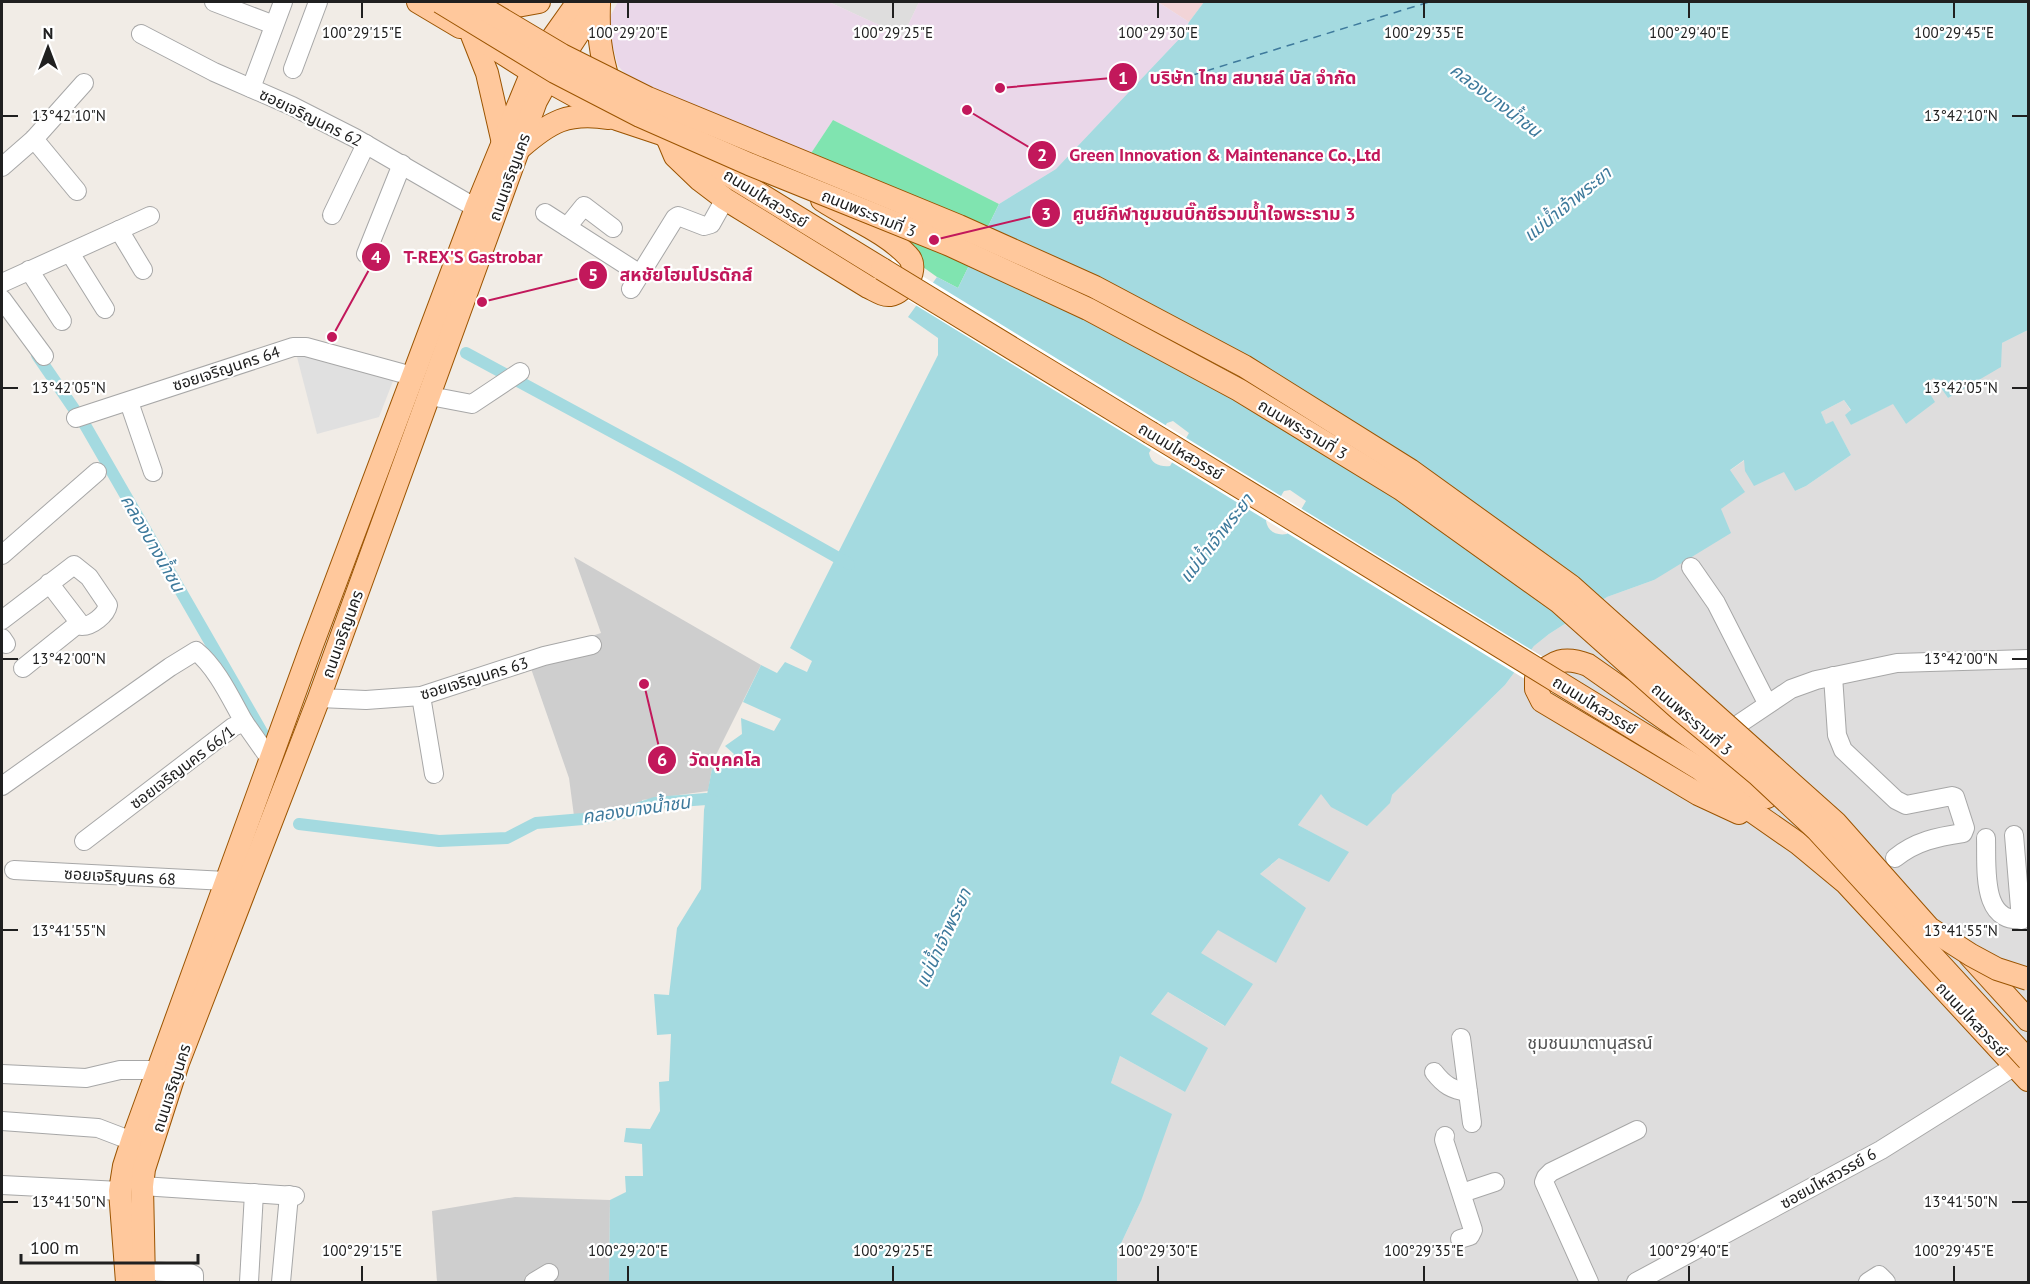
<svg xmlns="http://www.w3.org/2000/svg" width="2030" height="1284" font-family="'PT Sans','Noto Sans Thai',sans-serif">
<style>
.residential{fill:#dedddd}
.commercial{fill:#f2d4d7}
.industrial{fill:#ead7e9}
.religious{fill:#cecece}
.pitch{fill:#80e4b0}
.parking{fill:#e0e0e0}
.water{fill:#a4dae0;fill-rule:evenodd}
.pier{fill:#fff}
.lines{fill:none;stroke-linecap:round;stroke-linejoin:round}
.canal{stroke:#a4dae0;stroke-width:12}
.ferry{stroke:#3e7a9c;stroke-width:1.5;stroke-dasharray:8 6;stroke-linecap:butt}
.minor-casing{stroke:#a7a7a7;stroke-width:20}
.major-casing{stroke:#9b5400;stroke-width:24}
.minor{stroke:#fff;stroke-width:18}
.major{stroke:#ffc89c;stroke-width:22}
.major-bridge-casing{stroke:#9b5400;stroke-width:24;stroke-linecap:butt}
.major-bridge{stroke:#ffc89c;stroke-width:22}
.ticks{fill:none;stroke:#202020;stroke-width:2}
.labels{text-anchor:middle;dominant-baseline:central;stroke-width:4.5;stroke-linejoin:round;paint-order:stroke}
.street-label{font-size:16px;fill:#202020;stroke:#fff}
.water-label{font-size:18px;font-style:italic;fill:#3e7a9c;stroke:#fff}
.neighbourhood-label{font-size:18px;fill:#535353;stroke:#fff}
.ticks-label{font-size:15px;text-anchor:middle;fill:#202020;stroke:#fff;stroke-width:4.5;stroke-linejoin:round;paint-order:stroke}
.leader{fill:none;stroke:#c2185b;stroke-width:2}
.callout-dot{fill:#c2185b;stroke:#fff;stroke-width:2}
.mark-label{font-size:18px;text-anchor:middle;font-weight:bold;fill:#fff}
.callout-label{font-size:18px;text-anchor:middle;font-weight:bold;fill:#c2185b;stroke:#fff;stroke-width:4.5;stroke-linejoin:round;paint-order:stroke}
</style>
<rect width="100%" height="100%" fill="#f1ece6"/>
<g class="residential">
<polygon points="829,2 919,2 903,36"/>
<polygon points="2028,330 2028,1282 1117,1282 1117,1252 1141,1201 1111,1083 1120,1056 1185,1092 1151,1014 1168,992 1224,1026 1200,953 1218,929 1276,963 1259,875 1279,858 1348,852 1298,825 1321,793 1392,795 1505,685 1534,646 1549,634 1607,597 1654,580 1721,509 1744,492 1729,471 1745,460 1785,472 1795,491 1806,486 1851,455 1833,422 1826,425 1821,412 1844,400 1851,411 1851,425 1893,403 1906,424 1923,384 1934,378 1948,398 2002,343"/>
</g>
<polygon class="commercial" points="1158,2 1204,2 1189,22"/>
<polygon class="industrial" points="618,2 829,2 903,36 919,2 1158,2 1189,22 1182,36 1056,169 999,204 833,120 806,161 645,94 618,66 609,32 608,20"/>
<g class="religious">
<polygon points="574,557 761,665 714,759 708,791 642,800 642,805 574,816 569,778 527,657 601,633"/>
<polygon points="515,1197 610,1200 609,1282 437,1282 432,1211"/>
</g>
<polygon class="pitch" points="833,120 999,204 958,288 937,277 796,176"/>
<polygon class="parking" points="296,353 376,373 393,381 379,417 317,434"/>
<path class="water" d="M 1204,2 L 2028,2 L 2028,330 L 2002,343 L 2001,367 L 1948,398 L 1934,378 L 1924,384 L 1935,402 L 1906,424 L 1893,404 L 1851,425 L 1845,415 L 1851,410 L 1844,400 L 1821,412 L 1826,424 L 1833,421 L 1851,455 L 1806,486 L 1795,491 L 1784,472 L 1754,486 L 1745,471 L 1744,460 L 1730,470 L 1745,492 L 1721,509 L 1731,533 L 1654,580 L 1607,597 L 1549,634 L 1534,646 L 1505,685 L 1392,795 L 1390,803 L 1367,826 L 1331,807 L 1321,794 L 1298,825 L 1349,852 L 1329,882 L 1279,858 L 1260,874 L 1306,908 L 1276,963 L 1218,930 L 1201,953 L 1253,984 L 1225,1026 L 1168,992 L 1151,1014 L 1208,1048 L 1185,1092 L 1120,1056 L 1111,1083 L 1172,1114 L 1141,1201 L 1117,1252 L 1117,1282 L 609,1282 L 610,1200 L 626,1192 L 625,1176 L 643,1176 L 642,1144 L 624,1142 L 626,1128 L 650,1129 L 660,1111 L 659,1082 L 669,1081 L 671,1034 L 657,1035 L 654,994 L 669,995 L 677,928 L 701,889 L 704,810 L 714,759 L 730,759 L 734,754 L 725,746 L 742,734 L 741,718 L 774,731 L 781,719 L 743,702 L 761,665 L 777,673 L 785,662 L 807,672 L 812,661 L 790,648 L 938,355 L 938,338 L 908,317 L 937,277 L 958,288 L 999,204 L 1056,169 L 1182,36 L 1189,22 ZM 1173,421 L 1189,433 L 1170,466 C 1160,467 1151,464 1149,453 L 1167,423 ZM 1290,490 L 1306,501 L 1287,534 C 1277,536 1268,532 1266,521 L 1284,491 Z"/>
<polygon class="pier" points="893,258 1566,671 1551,695 878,282"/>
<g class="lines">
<g class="canal">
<polyline points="466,353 677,467 849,564"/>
<polyline points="37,355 85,425 263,734"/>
<polyline points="299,824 439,841 507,838 536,823 583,819 628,812 655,803 706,799 722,804"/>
</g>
<polyline class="ferry" points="1193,75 1429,2"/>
<defs>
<g id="minor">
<polyline points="214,2 274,25"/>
<polyline points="141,34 214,72 292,106 355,138 476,208"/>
<polyline points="293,69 318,2"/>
<polyline points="251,88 283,2"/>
<polyline points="34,139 77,191"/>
<polyline points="2,167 34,139 84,83"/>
<polyline points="545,213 640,274"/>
<polyline points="332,215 366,144"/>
<polyline points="567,227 584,206 613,228"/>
<polyline points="119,230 143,270"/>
<polyline points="70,253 105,309"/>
<polyline points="366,254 402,164"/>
<polyline points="29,270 62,321"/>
<polyline points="2,283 150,216"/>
<polyline points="631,289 675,218 678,216 704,226 711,224 725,199"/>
<polyline points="2,299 44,356"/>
<polyline points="430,396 472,404 520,372"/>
<polyline points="129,402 153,472"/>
<polyline points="76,418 293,347 306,347 412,376"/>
<polyline points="2,555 97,472"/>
<polyline points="1691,567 1716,603 1767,703"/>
<path d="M 2,620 L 74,565 L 89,577 L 108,605 C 106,615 92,626 82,626 L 49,583"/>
<polyline points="2,638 6,644"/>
<polyline points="23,668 79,623"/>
<path d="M 1833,676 L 1837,735 L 1843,750 L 1896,800 L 1906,805 L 1952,796 L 1955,797 L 1965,828 L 1963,833 C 1937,837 1916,841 1895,858"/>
<polyline points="421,696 434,774"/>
<polyline points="319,698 366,700 421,696 544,656 592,645"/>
<polyline points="1721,736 1791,689 1816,680 1897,663 2028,659"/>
<path d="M 2,786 L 170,667 L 196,651 C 217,668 231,699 244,722"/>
<polyline points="2014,835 2021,920"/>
<path d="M 1986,838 C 1987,868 1980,929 2028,918"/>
<polyline points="84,841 233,727 244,722 270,759"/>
<polyline points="14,870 226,881"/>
<polyline points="1461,1038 1472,1123"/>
<path d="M 1434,1072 C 1444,1085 1452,1090 1468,1092"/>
<polyline points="2,1074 86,1078 120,1070 157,1070"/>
<polyline points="2,1121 98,1128 132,1141"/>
<polyline points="1445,1136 1444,1140 1473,1230 1470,1236 1460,1239"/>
<polyline points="2,1185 120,1191"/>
<polyline points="142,1186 295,1196"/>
<polyline points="1462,1193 1495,1182"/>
<polyline points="143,1271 190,1273 194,1275 194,1282"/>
<polyline points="249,1282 254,1193"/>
<polyline points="281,1282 289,1195"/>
<polyline points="534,1282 549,1273"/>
<polyline points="1589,1282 1544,1182 1546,1177 1551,1172 1637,1130"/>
<polyline points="1636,1282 1881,1150 2015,1066"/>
<polyline points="1868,1282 1879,1275 1886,1282"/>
</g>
<g id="major">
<polyline points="418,2 460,27"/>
<polyline points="488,2 517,6 539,2"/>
<path d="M 599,4 C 598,33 600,53 609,82"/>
<polyline points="472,35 487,73 503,143"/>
<polyline points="488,44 532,72 617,119 662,134 882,269"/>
<path d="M 667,137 L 675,156 L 700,180 L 725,199 L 868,287 C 875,290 883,296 890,295 C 905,293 920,268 908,256 C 885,231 849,218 822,200"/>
<path d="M 520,148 C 551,121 567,112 609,118"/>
<polyline points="1151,433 1276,509"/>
<polyline points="1558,682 1700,769 1743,805 1799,844 1846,883 2028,1080"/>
<path d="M 1739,813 L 1698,794 L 1542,701 L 1536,689 L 1536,678 C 1553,660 1565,656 1588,665 L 1705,747 L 1767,797"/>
<polyline points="1969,955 2028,1020"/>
<polyline points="127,1282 120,1191 124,1166 132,1141 312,645 476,208 532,72 551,40 578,2"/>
<polyline points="144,1282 142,1186 144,1169 178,1063 319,698 536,101 547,81 599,2"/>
</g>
</defs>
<use href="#minor" class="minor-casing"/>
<use href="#major" class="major-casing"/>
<use href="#minor" class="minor"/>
<use href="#major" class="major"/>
<defs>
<g id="major-bridge">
<polyline points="440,2 555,72 640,116 749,164 950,245 1088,309 1239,390 1401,489 1559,602 1679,709 1757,774 1817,830 2028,1060"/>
<polyline points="473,2 562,55 648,98 959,226 1095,287 1244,366 1410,470 1571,586 1836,823 1929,928 1971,955 1997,969 2028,979"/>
<polyline points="882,269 1151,433"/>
<polyline points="1276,509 1558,682"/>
</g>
</defs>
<use href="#major-bridge" class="major-bridge-casing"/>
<use href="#major-bridge" class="major-bridge"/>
</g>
<path class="ticks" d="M 362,3 L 362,18M 628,3 L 628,18M 893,3 L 893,18M 1158,3 L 1158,18M 1424,3 L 1424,18M 1689,3 L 1689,18M 1954,3 L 1954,18M 3,116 L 18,116M 2012,116 L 2027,116M 3,388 L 18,388M 2012,388 L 2027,388M 3,659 L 18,659M 2012,659 L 2027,659M 3,930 L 18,930M 2012,930 L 2027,930M 3,1202 L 18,1202M 2012,1202 L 2027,1202M 362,1266 L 362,1281M 628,1266 L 628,1281M 893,1266 L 893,1281M 1158,1266 L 1158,1281M 1424,1266 L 1424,1281M 1689,1266 L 1689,1281M 1954,1266 L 1954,1281"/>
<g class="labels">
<g class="street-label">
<text transform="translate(311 117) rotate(26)">ซอยเจริญนคร 62</text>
<text transform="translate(509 177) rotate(-70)">ถนนเจริญนคร</text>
<text transform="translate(766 198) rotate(32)">ถนนมไหสวรรย์</text>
<text transform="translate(869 213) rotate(22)">ถนนพระรามที่ 3</text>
<text transform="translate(226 368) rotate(-18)">ซอยเจริญนคร 64</text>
<text transform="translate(1303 429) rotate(31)">ถนนพระรามที่ 3</text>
<text transform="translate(1181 451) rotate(31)">ถนนมไหสวรรย์</text>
<text transform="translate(342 634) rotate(-70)">ถนนเจริญนคร</text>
<text transform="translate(474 678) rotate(-17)">ซอยเจริญนคร 63</text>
<text transform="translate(1595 705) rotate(32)">ถนนมไหสวรรย์</text>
<text transform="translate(1692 719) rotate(41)">ถนนพระรามที่ 3</text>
<text transform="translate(182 767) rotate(-37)">ซอยเจริญนคร 66/1</text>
<text transform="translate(120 876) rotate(3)">ซอยเจริญนคร 68</text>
<text transform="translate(1972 1019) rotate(47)">ถนนมไหสวรรย์</text>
<text transform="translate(171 1088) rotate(-72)">ถนนเจริญนคร</text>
<text transform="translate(1828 1178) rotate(-29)">ซอยมไหสวรรย์ 6</text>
</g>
<g class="water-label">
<text transform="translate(1496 100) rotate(37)">คลองบางน้ำชน</text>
<text transform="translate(1567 204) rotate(-39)">แม่น้ำเจ้าพระยา</text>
<text transform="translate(1216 538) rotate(-52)">แม่น้ำเจ้าพระยา</text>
<text transform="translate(153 543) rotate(60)">คลองบางน้ำชน</text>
<text transform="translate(636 809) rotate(-8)">คลองบางน้ำชน</text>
<text transform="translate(943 938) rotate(-65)">แม่น้ำเจ้าพระยา</text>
</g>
<g class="neighbourhood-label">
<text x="1590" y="1042">ชุมชนมาตานุสรณ์</text>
</g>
</g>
<g class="ticks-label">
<text x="362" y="38">100°29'15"E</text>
<text x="628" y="38">100°29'20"E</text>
<text x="893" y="38">100°29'25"E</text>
<text x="1158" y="38">100°29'30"E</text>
<text x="1424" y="38">100°29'35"E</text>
<text x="1689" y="38">100°29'40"E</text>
<text x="1954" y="38">100°29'45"E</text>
<text x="69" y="121">13°42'10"N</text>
<text x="1961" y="121">13°42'10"N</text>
<text x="69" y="393">13°42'05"N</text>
<text x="1961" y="393">13°42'05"N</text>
<text x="69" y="664">13°42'00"N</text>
<text x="1961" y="664">13°42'00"N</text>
<text x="69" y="936">13°41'55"N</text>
<text x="1961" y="936">13°41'55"N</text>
<text x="69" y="1207">13°41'50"N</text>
<text x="1961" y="1207">13°41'50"N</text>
<text x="362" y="1256">100°29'15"E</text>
<text x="628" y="1256">100°29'20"E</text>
<text x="893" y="1256">100°29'25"E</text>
<text x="1158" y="1256">100°29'30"E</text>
<text x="1424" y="1256">100°29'35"E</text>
<text x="1689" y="1256">100°29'40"E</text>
<text x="1954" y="1256">100°29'45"E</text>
</g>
<path class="leader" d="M1000 88L1123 77M967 110L1042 155M934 240L1046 213M332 337L376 257M482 302L593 275M644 684L662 760"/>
<g class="callout-dot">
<circle cx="1000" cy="88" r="6"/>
<circle cx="967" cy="110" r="6"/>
<circle cx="934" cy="240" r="6"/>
<circle cx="332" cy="337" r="6"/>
<circle cx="482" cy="302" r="6"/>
<circle cx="644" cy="684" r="6"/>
<circle cx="1123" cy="77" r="15"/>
<circle cx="1042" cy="155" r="15"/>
<circle cx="1046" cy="213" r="15"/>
<circle cx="376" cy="257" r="15"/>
<circle cx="593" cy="275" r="15"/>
<circle cx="662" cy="760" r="15"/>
</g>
<g class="mark-label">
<text x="1123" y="84">1</text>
<text x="1042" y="161">2</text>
<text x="1046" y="220">3</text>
<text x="376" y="263">4</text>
<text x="593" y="281">5</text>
<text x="662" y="766">6</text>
</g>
<g class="callout-label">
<text x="1253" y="84">บริษัท ไทย สมายล์ บัส จำกัด</text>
<text x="1225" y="161">Green Innovation &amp; Maintenance Co.,Ltd</text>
<text x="1214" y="220">ศูนย์กีฬาชุมชนบิ๊กซีรวมน้ำใจพระราม 3</text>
<text x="473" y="263">T-REX'S Gastrobar</text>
<text x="686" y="281">สหชัยโฮมโปรดักส์</text>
<text x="725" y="766">วัดบุคคโล</text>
</g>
<rect width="2030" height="1284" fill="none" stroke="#202020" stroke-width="6"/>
<g transform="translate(48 48)" stroke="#ffffff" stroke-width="4.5" paint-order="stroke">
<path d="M0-4.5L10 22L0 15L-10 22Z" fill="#202020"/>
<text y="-9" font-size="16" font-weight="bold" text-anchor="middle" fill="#202020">N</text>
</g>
<path d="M21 1254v9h177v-9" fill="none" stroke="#202020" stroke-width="3"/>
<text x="30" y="1254" font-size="18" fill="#202020" stroke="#ffffff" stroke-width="4.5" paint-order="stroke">100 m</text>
</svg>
